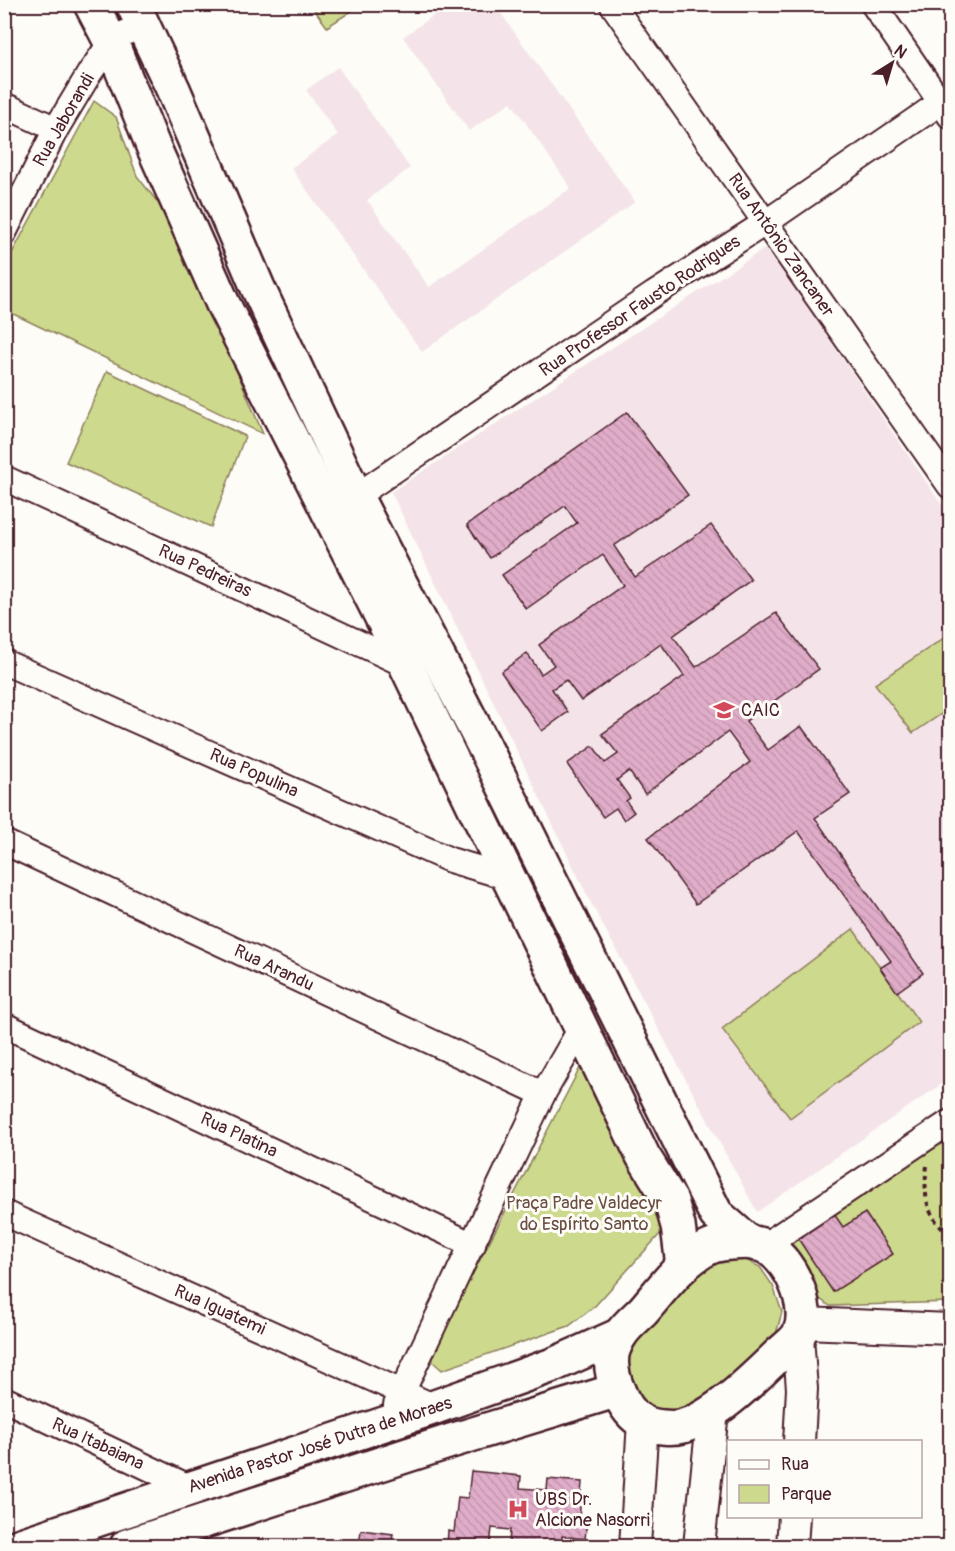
<svg xmlns="http://www.w3.org/2000/svg" width="955" height="1551" font-family="Pangolin,sans-serif">
<style>
.built{fill:#f4e4e9}
.green{fill:#cdd98c;stroke:#8c7c5c;stroke-width:1.5}
.building{fill:url(#building-back-hatch);stroke:#4a1f2b;stroke-width:1.5}
.lines{fill:none;stroke-linecap:round;stroke-linejoin:round}
.minor-casing{stroke:#4a1f2b;stroke-width:28}
.tertiary-casing{stroke:#4a1f2b;stroke-width:34}
.secondary-casing{stroke:#4a1f2b;stroke-width:38}
.path{stroke:#4a1f2b;stroke-width:4;stroke-dasharray:4.5 4.5;stroke-linecap:butt}
.minor{stroke:#fdfcf7;stroke-width:24}
.tertiary{stroke:#fdfcf7;stroke-width:30}
.secondary{stroke:#fdfcf7;stroke-width:33}
.labels{text-anchor:middle;dominant-baseline:central;stroke-width:6;stroke-linejoin:round;paint-order:stroke}
.street-label{font-size:18px;fill:#4a1f2b;stroke:#fdfcf7}
.poi-label{font-size:18px;fill:#4a1f2b;stroke:#fdfcf7;text-anchor:start}
.park-label{font-size:18px;fill:#6b4e43;stroke:#fdfcf7}
</style>
<defs>
<pattern id="building-back-hatch" width="6" height="6" patternUnits="userSpaceOnUse" patternTransform="scale(1.5)"><rect width="6" height="6" fill="#e0adc9"/><path d="M-1 5l2 2M0 0l6 6M5-1l2 2" fill="none" stroke="#c294ad"/></pattern>
</defs>
<rect width="100%" height="100%" fill="#fdfcf7"/>
<filter id="ink" filterUnits="userSpaceOnUse"><feTurbulence type="fractalNoise" baseFrequency=".0167" numOctaves="2"/><feDisplacementMap in="SourceGraphic" scale="12" xChannelSelector="R" yChannelSelector="G"/><feConvolveMatrix kernelMatrix="1 2 1 2 8 2 1 2 1" color-interpolation-filters="sRGB"/></filter>
<g filter="url(#ink)">
<g class="built">
<polygon points="450,4 495,5 635,202 422,352 291,168 338,135 306,90 338,67 410,168 367,200 429,287 571,188 511,102 469,131 403,37"/>
<polygon points="767,247 950,517 950,1078 757,1212 591,903 391,492"/>
</g>
<g class="green">
<polygon points="311,5 361,5 327,27"/>
<polygon points="94,101 116,117 137,176 177,227 263,434 5,310 4,268"/>
<polygon points="107,371 245,436 211,527 66,462"/>
<polygon points="950,634 950,708 913,733 875,684"/>
<polygon points="853,929 919,1022 790,1118 722,1029"/>
<polygon points="580,1068 590,1069 663,1200 661,1233 595,1306 569,1326 442,1370 433,1362 433,1350"/>
<polygon points="950,1132 950,1302 830,1306 808,1291 794,1263 792,1238"/>
<polygon points="736,1255 760,1267 773,1286 782,1312 776,1334 706,1405 661,1415 638,1404 624,1353 691,1271"/>
</g>
<g class="building">
<polygon points="627,412 688,495 614,546 635,577 711,525 751,580 673,636 696,667 776,613 819,669 746,721 768,750 801,726 850,794 815,818 923,973 897,992 880,968 891,961 798,831 696,904 648,838 750,762 728,732 645,794 629,771 617,780 630,798 626,801 634,812 624,820 616,808 603,817 567,764 593,746 605,763 618,754 602,734 684,676 661,644 581,701 566,680 552,689 568,712 542,731 501,672 527,653 541,674 554,665 539,645 623,585 603,555 526,609 502,575 577,523 565,506 490,558 467,525"/>
<polygon points="865,1213 893,1254 833,1292 797,1237 834,1214 843,1227"/>
<polygon points="471,1471 521,1476 520,1488 547,1490 548,1479 582,1482 579,1520 587,1520 585,1539 562,1536 561,1546 495,1546 495,1542 509,1543 510,1530 492,1528 490,1546 447,1546 448,1531 454,1532 458,1497 468,1498"/>
<polygon points="361,1530 393,1534 391,1546 359,1546"/>
</g>
<g class="lines">
<defs>
<g id="minor">
<polyline points="612,4 950,486"/>
<polyline points="873,4 950,116"/>
<polyline points="4,105 56,129"/>
<polyline points="4,233 56,129 89,74 111,42 118,36 144,25"/>
<polyline points="4,478 406,665"/>
<polyline points="343,505 654,294 765,223 950,96"/>
<polyline points="4,662 450,860 507,877"/>
<polyline points="4,842 543,1094"/>
<polyline points="4,1025 473,1245"/>
<polyline points="4,1213 435,1407"/>
<polyline points="764,1246 950,1122"/>
<polyline points="4,1399 191,1488"/>
<polyline points="396,1405 543,1094 581,1028"/>
</g>
<g id="tertiary">
<polyline points="804,1323 950,1329"/>
<polyline points="798,1337 802,1389 799,1442"/>
<polyline points="635,1546 643,1422"/>
<polyline points="699,1546 713,1411"/>
<polyline points="792,1546 794,1516"/>
</g>
<g id="secondary">
<polyline points="91,4 111,42 153,146 223,304 406,665 643,1156 671,1201 678,1226 683,1266"/>
<polyline points="133,4 173,89 258,288 356,497 487,752 716,1214 748,1242"/>
<path d="M 748,1242 C 753,1243 758,1244 762,1245 C 789,1255 813,1308 799,1334 C 795,1342 784,1349 777,1356 C 754,1378 714,1418 683,1426 C 673,1429 652,1427 643,1422 C 622,1411 607,1372 613,1350 C 615,1345 618,1338 621,1334 C 627,1325 636,1318 643,1311 C 662,1289 681,1262 708,1248 C 720,1242 736,1243 748,1242 Z"/>
<polyline points="18,1546 435,1407 553,1365 620,1335"/>
<polyline points="127,1546 451,1441 618,1390"/>
</g>
</defs>
<use href="#minor" class="minor-casing"/>
<use href="#tertiary" class="tertiary-casing"/>
<use href="#secondary" class="secondary-casing"/>
<path class="path" d="M 927,1166 C 923,1195 926,1217 950,1235"/>
<use href="#minor" class="minor"/>
<use href="#tertiary" class="tertiary"/>
<use href="#secondary" class="secondary"/>
</g>
</g>
<defs>
<symbol id="school-bare" viewBox="-9 -9 18 18"><path d="M0-5L7-2L0 1L-7-2ZM-4 1L0 2.5L4 1V4Q0 6-4 4Z" fill="#d1495b" stroke="#fdfcf7" stroke-width="2.5" paint-order="stroke"/></symbol>
<symbol id="hospital-bare" viewBox="-9 -9 18 18"><path d="M-5-5h3v3.5h4V-5h3V5h-3V1.5h-4V5h-3Z" fill="#d1495b" stroke="#fdfcf7" stroke-width="2.5" paint-order="stroke"/></symbol>
</defs>
<g fill-rule="evenodd">
<use href="#school-bare" x="709" y="695" width="30" height="30"/>
<use href="#hospital-bare" x="503" y="1494" width="30" height="30"/>
</g>
<g class="labels">
<g class="street-label">
<text transform="translate(64 120) rotate(-60)">Rua Jaborandi</text>
<text transform="translate(781 245) rotate(55)">Rua Antônio Zancaner</text>
<text transform="translate(640 306) rotate(-34)">Rua Professor Fausto Rodrigues</text>
<text transform="translate(205 571) rotate(25)">Rua Pedreiras</text>
<text transform="translate(254 773) rotate(24)">Rua Populina</text>
<text transform="translate(274 968) rotate(25)">Rua Arandu</text>
<text transform="translate(239 1135) rotate(25)">Rua Platina</text>
<text transform="translate(220 1310) rotate(24)">Rua Iguatemi</text>
<text transform="translate(98 1444) rotate(25)">Rua Itabaiana</text>
<text transform="translate(320 1445) rotate(-18)">Avenida Pastor José Dutra de Moraes</text>
</g>
<g class="poi-label">
<text x="741" y="710">CAIC</text>
<text x="535" y="1499">UBS Dr.<tspan x="535" dy="21">Alcione Nasorri</tspan></text>
</g>
<g class="park-label">
<text x="584" y="1203">Praça Padre Valdecyr<tspan x="584" dy="21">do Espírito Santo</tspan></text>
</g>
</g>
<rect width="955" height="1551" fill="none" stroke="#fdfcf7" stroke-width="24"/>
<rect x="12" y="12" width="931" height="1527" fill="none" stroke="#4a1f2b" stroke-width="2" filter="url(#ink)"/>
<rect x="727" y="1440" width="195" height="78" fill="#fdfcf7" stroke="#b5a4a5" stroke-width="1.5"/>
<rect x="739" y="1460" width="30" height="9" fill="#fdfcf7" stroke="#b5a4a5" stroke-width="1.5"/>
<text x="781" y="1470" font-size="18" fill="#4a1f2b">Rua</text>
<rect x="739" y="1485" width="30" height="18" fill="#cdd98c" stroke="#b5a4a5" stroke-width="1.5"/>
<text x="781" y="1500" font-size="18" fill="#4a1f2b">Parque</text>
<g transform="translate(892 63) rotate(37)" stroke="#fdfcf7" stroke-width="4.5" paint-order="stroke">
<path d="M0-4.5L10 22L0 15L-10 22Z" fill="#4a1f2b"/>
<text y="-9" font-size="16" font-weight="bold" text-anchor="middle" fill="#4a1f2b">N</text>
</g>
</svg>
